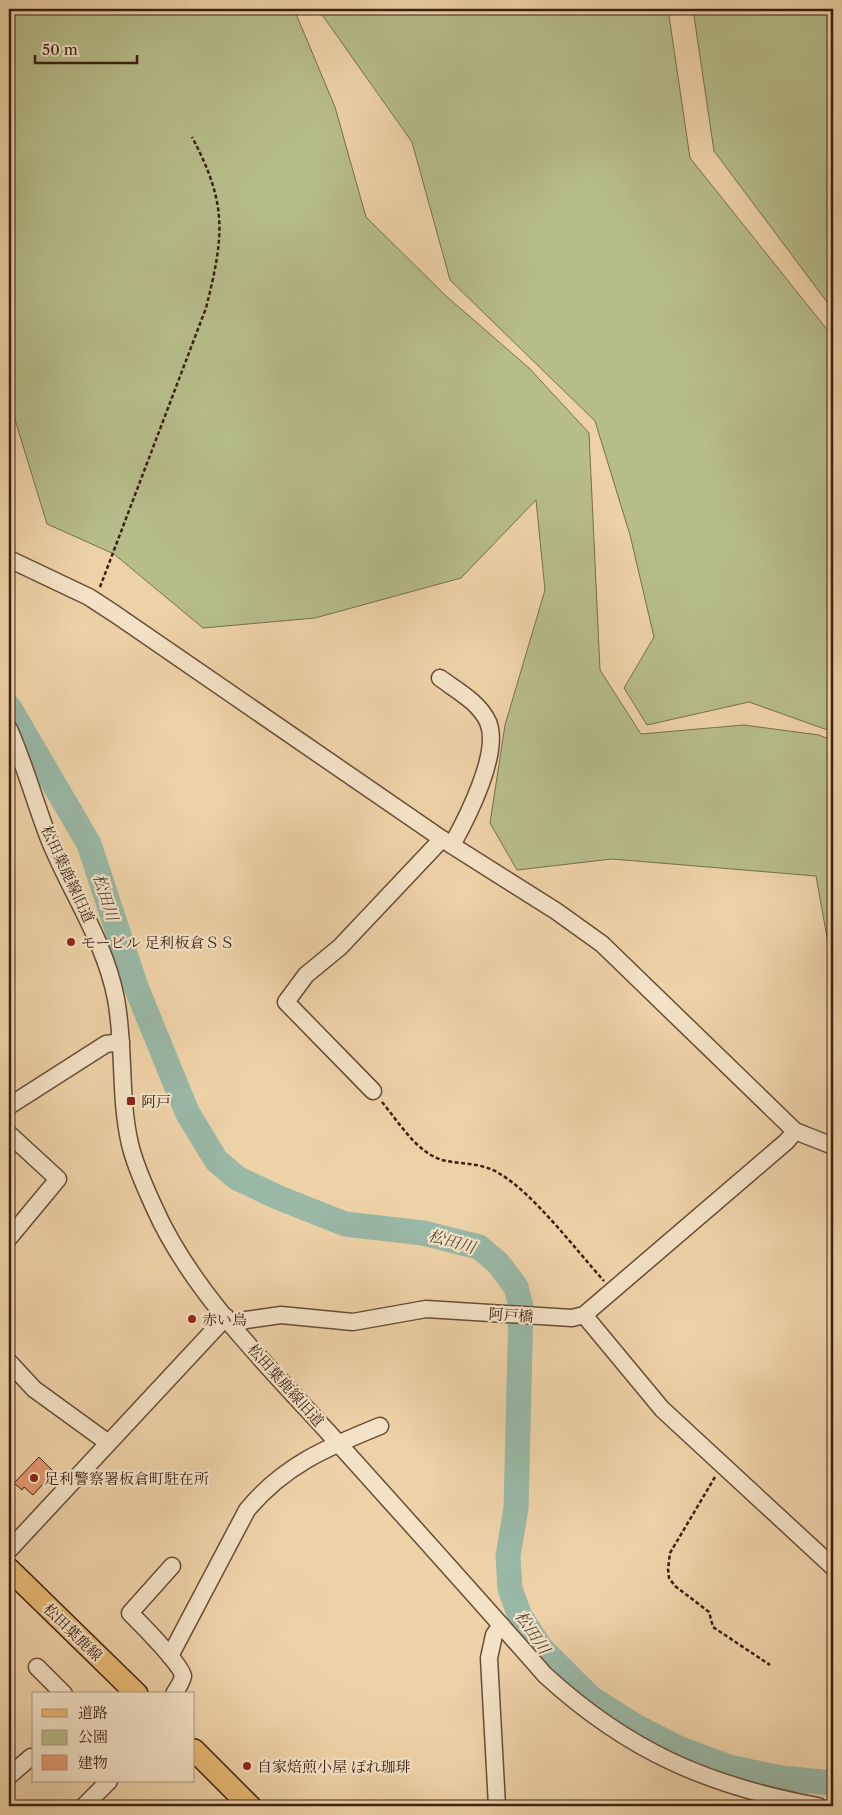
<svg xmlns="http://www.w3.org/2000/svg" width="842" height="1815" font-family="'Libre Caslon Text','Noto Serif JP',serif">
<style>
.green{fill:#b6bd89;stroke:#786e4e}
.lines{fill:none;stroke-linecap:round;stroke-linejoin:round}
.river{stroke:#99b8a6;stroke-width:25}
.building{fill:#e39a6e;stroke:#3b2012}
.minor-casing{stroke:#684c37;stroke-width:19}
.major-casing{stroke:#3b2012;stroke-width:24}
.path{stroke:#3b2012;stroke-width:2.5;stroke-dasharray:4 2.5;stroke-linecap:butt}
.minor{stroke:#f4e2c6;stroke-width:16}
.major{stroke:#e7b974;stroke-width:21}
.poi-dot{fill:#8f2418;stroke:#f4e2c6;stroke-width:2}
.labels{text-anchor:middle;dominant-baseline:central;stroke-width:4.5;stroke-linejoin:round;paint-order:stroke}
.street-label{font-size:15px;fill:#3b2012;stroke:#f4e2c6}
.poi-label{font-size:15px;fill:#3b2012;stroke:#f4e2c6;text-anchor:start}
.water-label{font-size:16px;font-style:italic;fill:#524637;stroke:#f4e2c6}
</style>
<rect width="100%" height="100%" fill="#eed2a7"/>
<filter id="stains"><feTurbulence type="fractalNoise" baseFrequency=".004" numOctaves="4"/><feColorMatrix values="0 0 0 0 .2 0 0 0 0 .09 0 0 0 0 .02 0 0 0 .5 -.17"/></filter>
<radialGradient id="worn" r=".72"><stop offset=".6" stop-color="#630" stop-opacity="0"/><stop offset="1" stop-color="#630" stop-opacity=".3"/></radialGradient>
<g class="green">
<polygon points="9,9 294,9 335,107 366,217 446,296 529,368 589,433 600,670 641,734 744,725 819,735 833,741 833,971 816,876 612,859 517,870 490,823 505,725 545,590 536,500 461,578 315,618 203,628 114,554 47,524 9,400"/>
<polygon points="318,9 668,9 690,158 833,337 833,732 749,702 647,725 624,688 654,637 630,535 595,421 450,280 412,142"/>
<polygon points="693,9 833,9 833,310 714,151"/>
</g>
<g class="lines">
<polyline class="river" points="9,707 89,844 136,987 187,1112 216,1160 237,1178 277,1197 345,1224 423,1233 479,1247 498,1263 516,1287 521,1306 516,1508 508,1556 510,1589 520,1616 541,1648 591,1698 637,1727 678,1748 729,1767 781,1778 833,1783"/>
</g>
<polygon class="building" points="39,1457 54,1472 33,1495 24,1487 22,1490 14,1483"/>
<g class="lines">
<defs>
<g id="minor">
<polyline points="9,559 89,597 115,614 442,839 556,911 602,944 795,1131 833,1146"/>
<path d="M 440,678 C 456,690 479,702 488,722 C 501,752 467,818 452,845"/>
<path d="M 9,729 C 25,765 35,803 49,839 C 71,893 105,941 116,999 C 125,1047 119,1097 130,1144 C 135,1166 145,1187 154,1207 C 191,1291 267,1365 328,1432 C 401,1513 474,1594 545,1675 C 628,1751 708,1786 818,1806"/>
<polyline points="373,1091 286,1002 306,975 340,947 442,839"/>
<polyline points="9,1106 106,1044 121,1042"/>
<polyline points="9,1134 58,1179 9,1238"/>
<polyline points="584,1315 662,1409 833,1567"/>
<polyline points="233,1325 246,1320 281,1315 353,1322 426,1309 572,1318 584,1315 787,1141 795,1131"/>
<polyline points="9,1362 34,1389 107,1442"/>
<polyline points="9,1550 226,1317"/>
<path d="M 172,1566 L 130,1613 C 139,1622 183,1666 183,1676 C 182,1682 177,1689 174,1694"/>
<path d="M 170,1656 L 247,1510 C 284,1465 328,1447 380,1426"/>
<polyline points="37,1667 64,1694"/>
<polyline points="9,1776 31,1757"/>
<polyline points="84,1806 109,1781"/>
<polyline points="497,1806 489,1658 494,1635 501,1625"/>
</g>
<g id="major">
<polyline points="9,1569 137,1694"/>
<polyline points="194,1750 250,1806"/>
</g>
</defs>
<use href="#minor" class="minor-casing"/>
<use href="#major" class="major-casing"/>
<g class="path">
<path d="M 100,587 L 206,308 C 224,236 228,205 192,137"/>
<path d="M 382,1102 C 398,1121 416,1152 442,1160 C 462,1165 482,1162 500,1174 C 534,1194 576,1250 604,1281"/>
<polyline points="715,1477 670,1553 668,1569 669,1578 675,1586 709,1612 713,1627 770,1665"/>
</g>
<use href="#minor" class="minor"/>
<use href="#major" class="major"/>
</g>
<g class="poi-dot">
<circle cx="71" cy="942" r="5"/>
<rect x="126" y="1096" width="10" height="10" rx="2.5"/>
<circle cx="192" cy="1319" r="5"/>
<circle cx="34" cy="1478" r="5"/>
<circle cx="247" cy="1766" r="5"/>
</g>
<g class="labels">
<g class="street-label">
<text transform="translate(68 874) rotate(65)">松田葉鹿線旧道</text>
<text transform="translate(511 1315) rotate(4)">阿戸橋</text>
<text transform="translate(286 1385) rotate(48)">松田葉鹿線旧道</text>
<text transform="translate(73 1632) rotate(44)">松田葉鹿線</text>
</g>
<g class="poi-label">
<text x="81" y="942">モービル 足利板倉ＳＳ</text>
<text x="141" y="1101">阿戸</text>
<text x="202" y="1319">赤い鳥</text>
<text x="44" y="1478">足利警察署板倉町駐在所</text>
<text x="257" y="1766">自家焙煎小屋 ぽれ珈琲</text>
</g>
<g class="water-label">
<text transform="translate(106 897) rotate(72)">松田川</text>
<text transform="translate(452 1241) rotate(16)">松田川</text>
<text transform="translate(533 1632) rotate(56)">松田川</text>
</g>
</g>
<rect width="842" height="1815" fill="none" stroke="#eed2a7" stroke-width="30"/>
<rect x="10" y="10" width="822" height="1795" fill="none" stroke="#3b2012" stroke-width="2.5"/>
<rect x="15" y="15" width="812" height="1785" fill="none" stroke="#3b2012"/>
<rect x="32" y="1692" width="162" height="90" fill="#f4e2c6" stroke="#aa947e"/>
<rect x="42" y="1709" width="25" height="8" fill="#e7b974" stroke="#aa947e"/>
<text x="78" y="1718" font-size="15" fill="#3b2012">道路</text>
<rect x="42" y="1730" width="25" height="15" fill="#b6bd89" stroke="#aa947e"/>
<text x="78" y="1742" font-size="15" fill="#3b2012">公園</text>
<rect x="42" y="1755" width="25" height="15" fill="#e39a6e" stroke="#aa947e"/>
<text x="78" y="1768" font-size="15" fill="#3b2012">建物</text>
<path d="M35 55v8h102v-8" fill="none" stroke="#3b2012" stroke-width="2.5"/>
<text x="42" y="55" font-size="15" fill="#3b2012" stroke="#f4e2c6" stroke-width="4" paint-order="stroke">50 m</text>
<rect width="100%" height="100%" filter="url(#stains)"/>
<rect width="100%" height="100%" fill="url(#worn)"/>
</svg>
